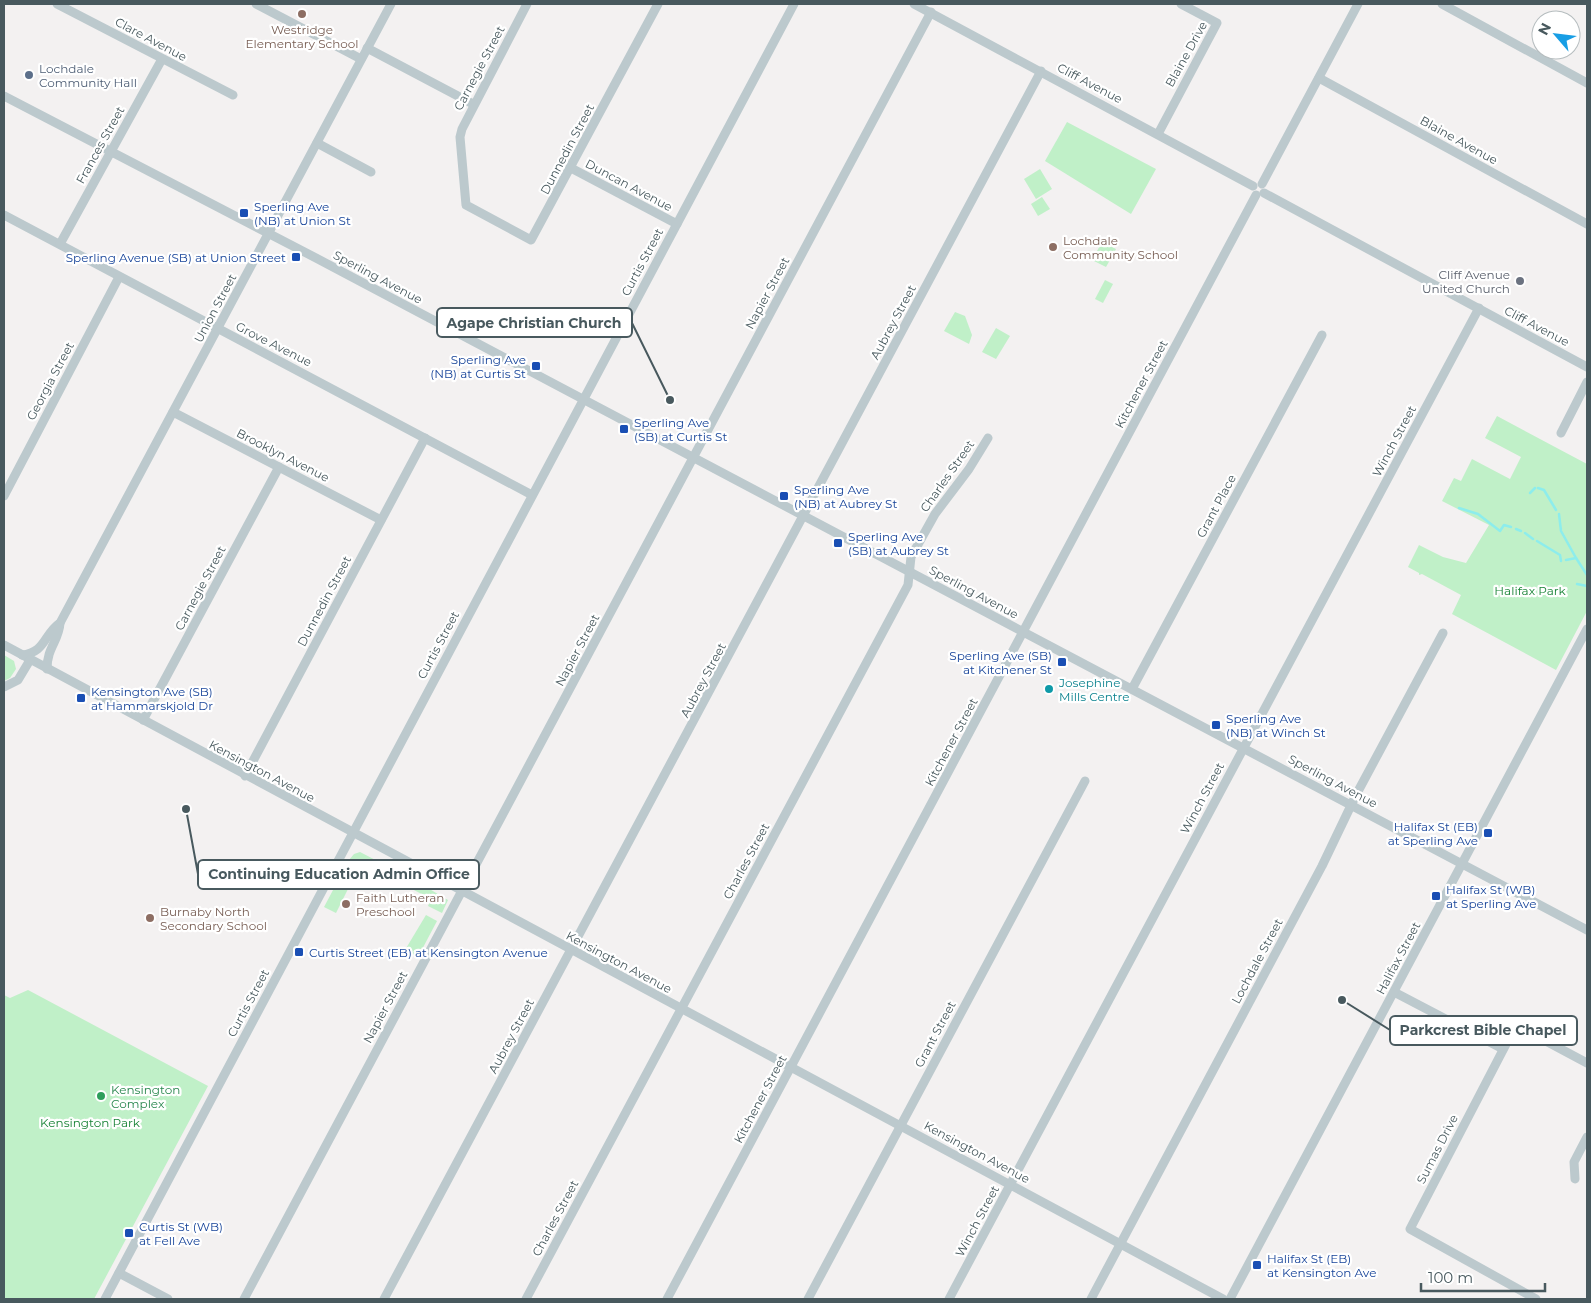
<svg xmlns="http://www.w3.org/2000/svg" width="1591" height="1303" font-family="Montserrat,sans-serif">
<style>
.green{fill:#c0f0c8}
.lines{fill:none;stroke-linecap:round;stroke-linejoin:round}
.stream{stroke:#8dedec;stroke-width:2.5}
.minor{stroke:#bcc9cd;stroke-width:9}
.education-dot{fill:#8d6e63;stroke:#fff;stroke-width:2}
.service-dot{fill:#5c6f8a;stroke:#fff;stroke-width:2}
.transit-dot{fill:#1a4fb4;stroke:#fff;stroke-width:2}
.worship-dot{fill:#6b7280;stroke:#fff;stroke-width:2}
.culture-dot{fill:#0f9aa8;stroke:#fff;stroke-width:2}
.leisure-dot{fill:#2e9e5b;stroke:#fff;stroke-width:2}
.labels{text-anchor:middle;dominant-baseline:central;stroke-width:4.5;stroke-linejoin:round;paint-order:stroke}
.education-label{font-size:12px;fill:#785e54;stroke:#fff;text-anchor:start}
.street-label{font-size:12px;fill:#48595e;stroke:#fff}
.service-label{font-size:12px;fill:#4e5e75;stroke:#fff;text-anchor:start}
.transit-label{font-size:12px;fill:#164399;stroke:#fff;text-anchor:start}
.worship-label{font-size:12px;fill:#5b616d;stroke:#fff;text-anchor:end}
.park-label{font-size:12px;fill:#178235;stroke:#fff}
.culture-label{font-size:12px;fill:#0d838f;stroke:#fff;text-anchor:start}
.leisure-label{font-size:12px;fill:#27864d;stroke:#fff;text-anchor:start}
.leader{fill:none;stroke:#48595e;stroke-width:2}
.callout-dot{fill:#48595e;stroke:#fff;stroke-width:2}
.callout{fill:#fff;stroke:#48595e;stroke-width:2}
.callout-label{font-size:14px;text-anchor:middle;font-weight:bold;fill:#48595e}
</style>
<rect width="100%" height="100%" fill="#f3f1f1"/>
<g class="green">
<polygon points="1067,122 1156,169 1131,214 1045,161"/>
<polygon points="1040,169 1052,189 1036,199 1024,179"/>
<polygon points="1042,197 1050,209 1038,216 1031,204"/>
<polygon points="1102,242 1116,249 1106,267 1092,260"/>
<polygon points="1105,280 1113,284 1103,303 1095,299"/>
<polygon points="955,312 965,316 972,335 969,344 944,331"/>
<polygon points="996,328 1010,336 996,359 982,352"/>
<polygon points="1497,416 1587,464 1587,611 1556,670 1452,614 1461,595 1422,574 1419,575 1419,573 1408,567 1419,545 1443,557 1466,563 1489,525 1442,501 1454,478 1461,481 1472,459 1510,479 1521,457 1485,438"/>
<polygon points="4,655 14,661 16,669 10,678 4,681"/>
<polygon points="360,852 387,866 381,878 374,874 376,870 361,863 336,913 324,907 349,860 354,854"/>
<polygon points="416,881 448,900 442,913 428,906 431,899 412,889"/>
<polygon points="426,915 437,921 418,957 405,950"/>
<polygon points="28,990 208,1086 94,1299 4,1299 4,995 10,998"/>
</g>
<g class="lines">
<g class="stream">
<polyline points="1538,488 1544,490 1556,510"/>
<polyline points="1530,493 1535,488"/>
<polyline points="1459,508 1478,514 1500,531 1504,525 1511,527"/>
<polyline points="1559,514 1561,531 1576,558"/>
<polyline points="1516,529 1521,531"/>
<polyline points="1525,533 1533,539"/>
<polyline points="1537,541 1560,555 1561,561"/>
<polyline points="1566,560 1576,558 1587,575"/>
<polyline points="1577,584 1587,586"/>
</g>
<g class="minor">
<polyline points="57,4 233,95"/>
<polyline points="256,4 361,59"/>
<polyline points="527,4 462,129 460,137 466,205 531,240 658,4"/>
<polyline points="914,4 1253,186"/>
<polyline points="1442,4 1587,83"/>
<polyline points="367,48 473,104"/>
<polyline points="1319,78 1587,224"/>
<polyline points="4,96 316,258 1587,930"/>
<polyline points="1158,134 1217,23 1181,4"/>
<polyline points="317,143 371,172"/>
<polyline points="571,168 677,224"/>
<polyline points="1262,184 1358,4"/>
<polyline points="1264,193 1587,367"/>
<polyline points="4,215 532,495"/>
<polyline points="60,244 162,59"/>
<polyline points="173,412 381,520"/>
<polyline points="1561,433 1587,382"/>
<polyline points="4,496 119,277"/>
<polyline points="4,645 1223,1299"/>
<path d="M 22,655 C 46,652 43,635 60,623 L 391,4"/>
<path d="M 47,669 C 47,647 59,641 60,623"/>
<polyline points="4,687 18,680 30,660"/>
<polyline points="1132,689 1322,335"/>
<polyline points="143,720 279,467"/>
<polyline points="245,776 425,438"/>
<polyline points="1394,992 1503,1049"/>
<polyline points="1575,1179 1574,1162 1587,1137"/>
<polyline points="119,1273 168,1299"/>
<polyline points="105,1299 794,4"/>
<polyline points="244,1299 931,12"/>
<polyline points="384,1299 1041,71"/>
<polyline points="526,1299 908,585 911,557 935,514 969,469 988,438"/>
<polyline points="667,1299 1256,195"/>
<polyline points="808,1299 1085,781"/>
<polyline points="949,1299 1479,308"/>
<polyline points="1091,1299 1322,866 1356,795 1443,633"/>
<polyline points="1230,1299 1587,629"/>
<polyline points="1536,1299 1410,1229 1516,1025 1587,1063"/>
</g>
</g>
<g class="education-dot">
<circle cx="302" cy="14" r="5"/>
<circle cx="1053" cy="247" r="5"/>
<circle cx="346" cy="904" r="5"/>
<circle cx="150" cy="918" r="5"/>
</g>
<circle class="service-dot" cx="29" cy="75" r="5"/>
<g class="transit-dot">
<rect x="239" y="208" width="10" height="10" rx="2.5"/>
<rect x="291" y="252" width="10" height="10" rx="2.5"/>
<rect x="531" y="361" width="10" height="10" rx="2.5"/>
<rect x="619" y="424" width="10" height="10" rx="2.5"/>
<rect x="779" y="491" width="10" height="10" rx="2.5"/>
<rect x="833" y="538" width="10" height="10" rx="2.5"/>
<rect x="1057" y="657" width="10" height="10" rx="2.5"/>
<rect x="76" y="693" width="10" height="10" rx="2.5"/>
<rect x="1211" y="720" width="10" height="10" rx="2.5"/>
<rect x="1483" y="828" width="10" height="10" rx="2.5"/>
<rect x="1431" y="891" width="10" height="10" rx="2.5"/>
<rect x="294" y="947" width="10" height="10" rx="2.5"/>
<rect x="124" y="1228" width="10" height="10" rx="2.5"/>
<rect x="1252" y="1260" width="10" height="10" rx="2.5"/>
</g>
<circle class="worship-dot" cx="1520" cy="281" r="5"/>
<circle class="culture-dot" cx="1049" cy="689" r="5"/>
<circle class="leisure-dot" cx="101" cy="1096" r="5"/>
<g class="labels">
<g class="education-label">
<text x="302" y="29" text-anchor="middle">Westridge<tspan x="302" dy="14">Elementary School</tspan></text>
<text x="1063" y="240">Lochdale<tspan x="1063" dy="14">Community School</tspan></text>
<text x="356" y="897">Faith Lutheran<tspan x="356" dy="14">Preschool</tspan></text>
<text x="160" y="911">Burnaby North<tspan x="160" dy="14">Secondary School</tspan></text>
</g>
<g class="street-label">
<text transform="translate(151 39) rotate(28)">Clare Avenue</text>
<text transform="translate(1186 54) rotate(-61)">Blaine Drive</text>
<text transform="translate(479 68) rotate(-62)">Carnegie Street</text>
<text transform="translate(1090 83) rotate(28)">Cliff Avenue</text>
<text transform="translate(1459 140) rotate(29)">Blaine Avenue</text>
<text transform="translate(100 145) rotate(-61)">Frances Street</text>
<text transform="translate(567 149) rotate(-62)">Dunnedin Street</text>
<text transform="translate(629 185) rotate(28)">Duncan Avenue</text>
<text transform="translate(642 262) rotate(-62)">Curtis Street</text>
<text transform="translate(378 277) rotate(28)">Sperling Avenue</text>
<text transform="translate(767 293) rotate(-62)">Napier Street</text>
<text transform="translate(215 308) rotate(-62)">Union Street</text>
<text transform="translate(893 322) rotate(-62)">Aubrey Street</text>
<text transform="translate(1537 326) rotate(28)">Cliff Avenue</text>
<text transform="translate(274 344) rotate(27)">Grove Avenue</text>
<text transform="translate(50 381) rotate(-62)">Georgia Street</text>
<text transform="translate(1141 384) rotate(-62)">Kitchener Street</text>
<text transform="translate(1394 441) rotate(-62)">Winch Street</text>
<text transform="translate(283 455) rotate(27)">Brooklyn Avenue</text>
<text transform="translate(947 476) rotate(-55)">Charles Street</text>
<text transform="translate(1216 506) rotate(-62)">Grant Place</text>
<text transform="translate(200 588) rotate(-62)">Carnegie Street</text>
<text transform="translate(974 592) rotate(28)">Sperling Avenue</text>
<text transform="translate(324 601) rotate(-62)">Dunnedin Street</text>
<text transform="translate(438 645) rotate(-62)">Curtis Street</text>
<text transform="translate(577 650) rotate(-62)">Napier Street</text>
<text transform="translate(703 680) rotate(-62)">Aubrey Street</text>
<text transform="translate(951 742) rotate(-62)">Kitchener Street</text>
<text transform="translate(262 771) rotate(28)">Kensington Avenue</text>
<text transform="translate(1333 781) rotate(28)">Sperling Avenue</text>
<text transform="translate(1202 798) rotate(-62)">Winch Street</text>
<text transform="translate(746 861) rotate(-62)">Charles Street</text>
<text transform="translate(1398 958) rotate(-62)">Halifax Street</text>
<text transform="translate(1257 961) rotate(-62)">Lochdale Street</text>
<text transform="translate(619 962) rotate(28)">Kensington Avenue</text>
<text transform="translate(248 1003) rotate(-62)">Curtis Street</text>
<text transform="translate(385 1007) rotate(-62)">Napier Street</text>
<text transform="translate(935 1034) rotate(-62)">Grant Street</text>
<text transform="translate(511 1036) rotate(-62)">Aubrey Street</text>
<text transform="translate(760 1099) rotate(-62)">Kitchener Street</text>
<text transform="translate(1437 1149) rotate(-63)">Sumas Drive</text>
<text transform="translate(977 1152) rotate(28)">Kensington Avenue</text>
<text transform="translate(555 1218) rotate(-62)">Charles Street</text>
<text transform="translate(977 1221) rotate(-62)">Winch Street</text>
</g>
<g class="service-label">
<text x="39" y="68">Lochdale<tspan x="39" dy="14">Community Hall</tspan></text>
</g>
<g class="transit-label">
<text x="254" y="206">Sperling Ave<tspan x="254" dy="14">(NB) at Union St</tspan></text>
<text x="286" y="257" text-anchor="end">Sperling Avenue (SB) at Union Street</text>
<text x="526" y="359" text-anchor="end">Sperling Ave<tspan x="526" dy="14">(NB) at Curtis St</tspan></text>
<text x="634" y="422">Sperling Ave<tspan x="634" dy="14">(SB) at Curtis St</tspan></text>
<text x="794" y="489">Sperling Ave<tspan x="794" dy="14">(NB) at Aubrey St</tspan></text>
<text x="848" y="536">Sperling Ave<tspan x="848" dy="14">(SB) at Aubrey St</tspan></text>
<text x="1052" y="655" text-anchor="end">Sperling Ave (SB)<tspan x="1052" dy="14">at Kitchener St</tspan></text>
<text x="91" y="691">Kensington Ave (SB)<tspan x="91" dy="14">at Hammarskjold Dr</tspan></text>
<text x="1226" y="718">Sperling Ave<tspan x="1226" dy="14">(NB) at Winch St</tspan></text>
<text x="1478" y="826" text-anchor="end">Halifax St (EB)<tspan x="1478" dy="14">at Sperling Ave</tspan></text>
<text x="1446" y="889">Halifax St (WB)<tspan x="1446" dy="14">at Sperling Ave</tspan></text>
<text x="309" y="952">Curtis Street (EB) at Kensington Avenue</text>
<text x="139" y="1226">Curtis St (WB)<tspan x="139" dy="14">at Fell Ave</tspan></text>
<text x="1267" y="1258">Halifax St (EB)<tspan x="1267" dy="14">at Kensington Ave</tspan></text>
</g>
<g class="worship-label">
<text x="1510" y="274">Cliff Avenue<tspan x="1510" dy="14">United Church</tspan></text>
</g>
<g class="park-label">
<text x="1530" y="590">Halifax Park</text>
<text x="90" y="1122">Kensington Park</text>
</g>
<g class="culture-label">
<text x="1059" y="682">Josephine<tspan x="1059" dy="14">Mills Centre</tspan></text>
</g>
<g class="leisure-label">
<text x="111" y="1089">Kensington<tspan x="111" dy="14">Complex</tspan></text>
</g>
</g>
<path class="leader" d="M670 400L632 323M186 809L198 874M1342 1000L1390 1030"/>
<g class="callout-dot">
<circle cx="670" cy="400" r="5"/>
<circle cx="186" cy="809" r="5"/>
<circle cx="1342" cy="1000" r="5"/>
</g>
<g class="callout">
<rect x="437" y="308" width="195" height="29" rx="5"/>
<rect x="198" y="860" width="281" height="29" rx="5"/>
<rect x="1390" y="1016" width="187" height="29" rx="5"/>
</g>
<g class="callout-label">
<text x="534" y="328">Agape Christian Church</text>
<text x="339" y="879">Continuing Education Admin Office</text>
<text x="1483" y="1035">Parkcrest Bible Chapel</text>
</g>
<rect width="1591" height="1303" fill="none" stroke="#48595e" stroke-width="10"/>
<g transform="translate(1556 35) rotate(298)"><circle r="24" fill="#ffffff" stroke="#b6bdbf"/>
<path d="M0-4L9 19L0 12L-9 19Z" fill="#189ee5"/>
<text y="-8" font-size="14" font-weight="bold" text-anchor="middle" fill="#48595e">N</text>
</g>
<path d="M1421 1283v8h124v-8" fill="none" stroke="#48595e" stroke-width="2.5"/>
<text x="1428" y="1283" font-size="15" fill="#48595e" stroke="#ffffff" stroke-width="4" paint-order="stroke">100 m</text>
</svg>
